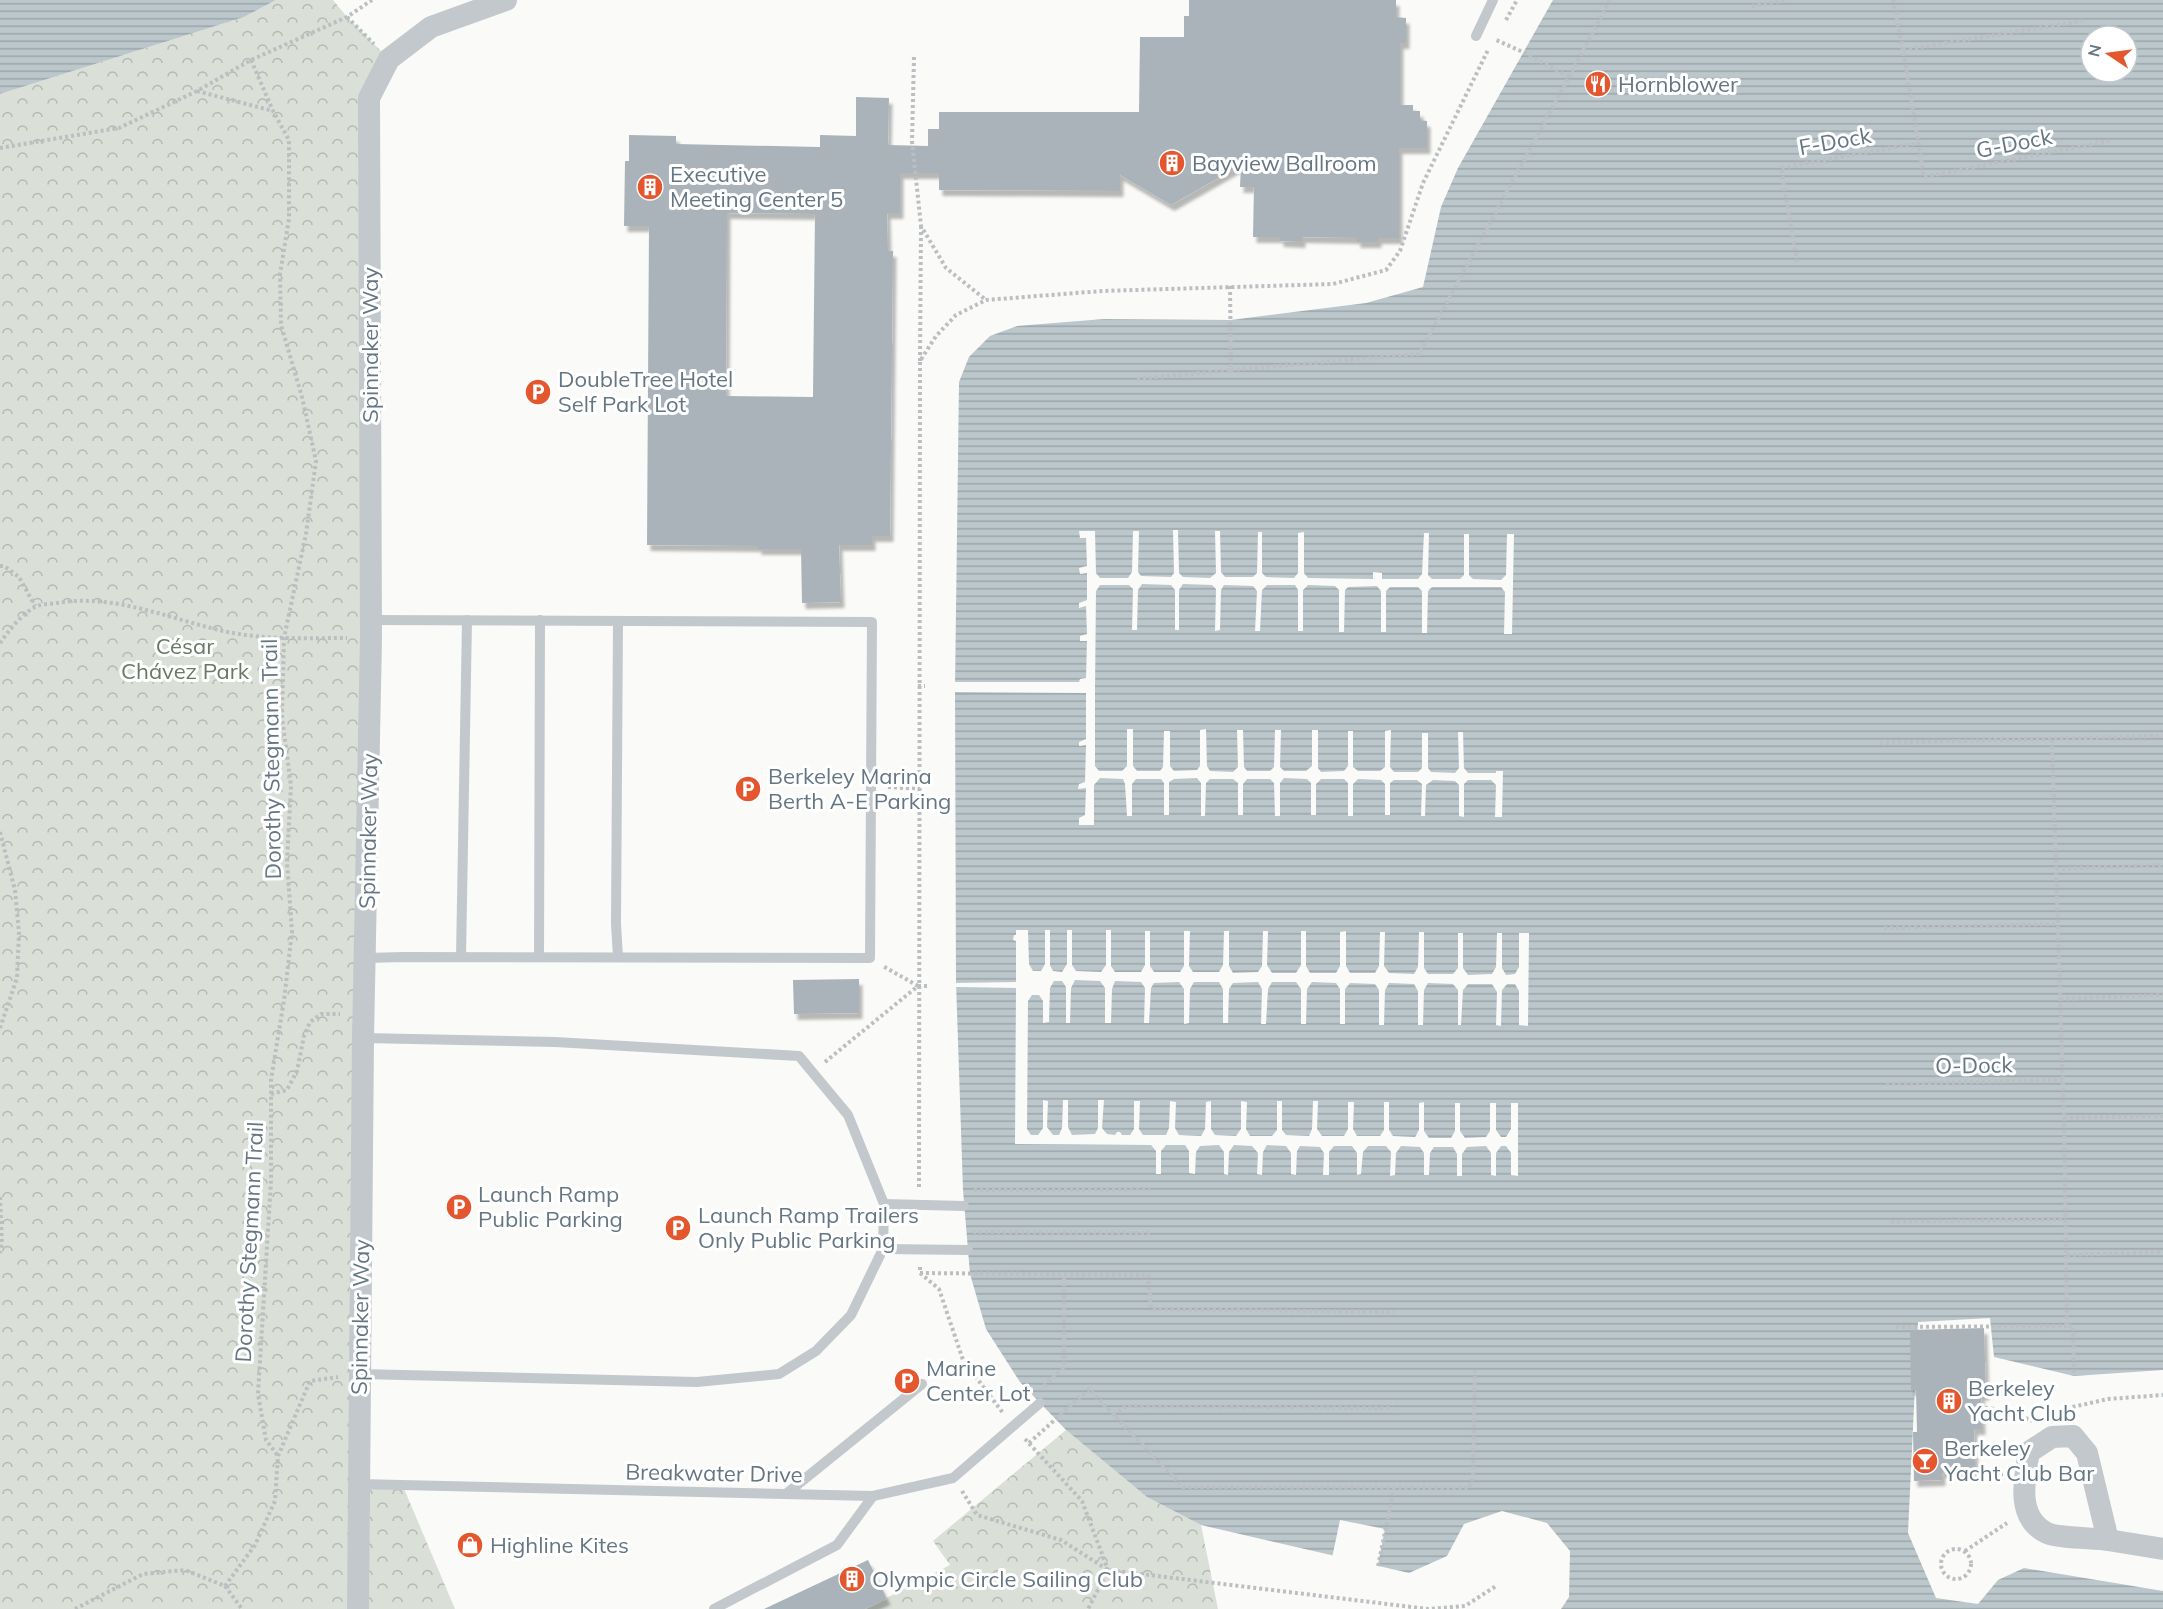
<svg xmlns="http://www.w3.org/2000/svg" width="2163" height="1609" font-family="Mulish,sans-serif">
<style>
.park{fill:url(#park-crowns)}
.water{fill:url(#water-rules);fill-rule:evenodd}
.pier{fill:#fafaf8}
.building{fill:#aab3b9;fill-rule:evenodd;filter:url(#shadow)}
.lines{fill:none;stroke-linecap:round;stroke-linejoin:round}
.path{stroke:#bbbfc2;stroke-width:4;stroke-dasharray:3 3;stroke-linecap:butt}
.lane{stroke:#c3c8cc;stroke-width:10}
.street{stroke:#c3c8cc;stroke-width:22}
.labels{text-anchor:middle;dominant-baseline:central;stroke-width:6;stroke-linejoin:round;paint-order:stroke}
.poi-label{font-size:22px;fill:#657683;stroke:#fff;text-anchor:start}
.street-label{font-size:22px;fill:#657683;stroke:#fff}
.park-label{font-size:22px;fill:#687a64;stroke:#fff}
</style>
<defs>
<pattern id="park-crowns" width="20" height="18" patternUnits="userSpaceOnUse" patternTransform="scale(1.5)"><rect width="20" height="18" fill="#dadfd7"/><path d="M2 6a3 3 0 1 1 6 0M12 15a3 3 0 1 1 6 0" fill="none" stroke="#b4b9b4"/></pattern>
<pattern id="water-rules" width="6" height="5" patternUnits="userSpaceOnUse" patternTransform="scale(1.5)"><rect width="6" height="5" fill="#bbc7cb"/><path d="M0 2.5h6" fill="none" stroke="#9ca6aa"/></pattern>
<filter id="shadow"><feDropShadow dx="3.5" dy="6" stdDeviation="1.5" flood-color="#0004"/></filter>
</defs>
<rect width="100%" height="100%" fill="#fafaf8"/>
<g class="park">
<polygon points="276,0 333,0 347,17 389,59 369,98 358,1483 402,1484 455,1609 0,1609 0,94 244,17"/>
<polygon points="1066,1430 1147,1497 1201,1525 1218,1609 865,1609 950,1565 933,1541"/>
</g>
<g class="water">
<polygon points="0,0 276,0 244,17 0,94"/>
<path d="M 1553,0 L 2163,0 L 2163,1370 L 2074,1376 L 1994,1357 L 1990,1318 L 1918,1322 L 1908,1533 L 1936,1598 L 1978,1604 L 1998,1580 L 2024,1568 L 2163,1591 L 2163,1609 L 1561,1609 L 1569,1597 L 1570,1551 L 1547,1523 L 1502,1511 L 1464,1524 L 1447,1556 L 1409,1573 L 1201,1525 L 1147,1497 L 1066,1430 L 1020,1382 L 986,1329 L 970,1274 L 963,1190 L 956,982 L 955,686 L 959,382 L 969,357 L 990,336 L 1017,326 L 1104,319 L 1231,320 L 1366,303 L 1423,287 L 1441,207 L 1458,168 ZM 2091,36 L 2127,36 L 2127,72 L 2091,72 Z"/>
</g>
<g class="pier">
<polygon points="1173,530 1178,530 1179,573 1183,577 1210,578 1216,573 1215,531 1220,531 1221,572 1225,577 1253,577 1257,573 1258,532 1262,532 1262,573 1266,577 1294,578 1298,573 1298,533 1304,532 1304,573 1308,578 1373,579 1373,572 1382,573 1382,579 1418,579 1422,574 1424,533 1429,533 1428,575 1432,579 1460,579 1464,575 1464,534 1469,534 1469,575 1473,579 1501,580 1506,575 1507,534 1514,534 1512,634 1504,634 1505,592 1501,587 1432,587 1428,591 1427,633 1422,633 1422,591 1418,587 1390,587 1386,591 1386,632 1381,632 1381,591 1377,586 1348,587 1345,590 1344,632 1339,632 1339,590 1335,586 1308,585 1303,590 1303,631 1298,631 1298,590 1295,585 1267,585 1262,590 1260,631 1255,631 1257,591 1253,586 1224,585 1221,590 1220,630 1215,631 1216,589 1212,585 1183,584 1179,590 1179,630 1175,630 1175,590 1171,585 1142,584 1138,590 1137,630 1132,630 1133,589 1129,585 1100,585 1096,591 1095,690 1095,766 1099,771 1122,771 1127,766 1127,729 1133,729 1133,766 1137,771 1160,771 1163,767 1164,731 1170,731 1170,766 1174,771 1197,770 1200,766 1200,730 1206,729 1207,766 1210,771 1233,772 1238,767 1237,730 1243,730 1244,767 1247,771 1270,771 1274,767 1275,730 1281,730 1280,767 1284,771 1306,771 1312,766 1312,730 1318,730 1318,768 1321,772 1344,771 1348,766 1348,731 1353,731 1353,767 1358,771 1380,771 1385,767 1385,731 1391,730 1390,767 1394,772 1418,772 1422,768 1422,733 1428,733 1428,768 1431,772 1455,773 1459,768 1458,732 1463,732 1464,768 1468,773 1496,773 1496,771 1503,771 1502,817 1495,817 1496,785 1491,780 1468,780 1464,784 1464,817 1459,816 1459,785 1455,781 1433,780 1426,785 1425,816 1421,816 1422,784 1417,780 1394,780 1390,783 1390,815 1385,815 1385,784 1381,780 1358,779 1353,784 1353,816 1348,816 1348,783 1344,779 1321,779 1316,784 1316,815 1311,815 1311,783 1307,779 1284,778 1280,783 1280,816 1275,816 1274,783 1270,779 1247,779 1243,784 1243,815 1238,815 1238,783 1233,779 1210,779 1206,783 1205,816 1201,816 1201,783 1197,778 1174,779 1169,782 1169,815 1164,815 1164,783 1161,779 1136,779 1132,784 1132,816 1127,816 1125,784 1123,779 1100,778 1094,785 1094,825 1079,825 1079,818 1085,815 1086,788 1078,789 1079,784 1085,782 1086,745 1079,746 1079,742 1086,739 1086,693 952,692 952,682 1079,682 1080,679 1086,678 1087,641 1080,641 1080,636 1087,634 1086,606 1079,608 1079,603 1087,600 1087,573 1080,574 1079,568 1087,566 1086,538 1080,538 1079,531 1095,531 1096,573 1100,578 1128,578 1132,572 1133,531 1139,531 1138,572 1141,576 1171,577 1174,573"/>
<polygon points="1016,930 1028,930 1029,964 1033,971 1041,971 1045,964 1045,930 1050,930 1050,965 1053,971 1062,972 1067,964 1067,930 1072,930 1072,965 1076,971 1101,972 1106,965 1106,930 1111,930 1111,966 1115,972 1141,972 1145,965 1145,931 1150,931 1150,966 1154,972 1180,972 1184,966 1184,931 1190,931 1189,966 1193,972 1219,972 1223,965 1224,931 1229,931 1229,966 1233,973 1258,972 1262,966 1263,931 1268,931 1267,965 1272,973 1296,973 1301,965 1301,931 1306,931 1306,966 1310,973 1336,973 1340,966 1340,932 1346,931 1346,966 1350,973 1375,973 1379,966 1380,932 1385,932 1384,966 1389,973 1414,974 1418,967 1419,932 1424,932 1424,968 1428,974 1453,974 1458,968 1458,933 1463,933 1463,968 1468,975 1492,974 1496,967 1497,933 1502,933 1502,968 1506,975 1515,974 1519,967 1519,933 1529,933 1528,1026 1519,1025 1519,991 1515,984 1507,984 1502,990 1501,1026 1496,1025 1497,992 1492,984 1468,984 1463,990 1461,1025 1458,1025 1458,990 1453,984 1428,983 1424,990 1423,1025 1418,1025 1418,991 1414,984 1389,983 1385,990 1384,1025 1379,1025 1379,990 1375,984 1350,983 1345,989 1345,1024 1340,1024 1340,989 1336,983 1312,982 1307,989 1306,1024 1301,1024 1301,989 1296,982 1272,982 1268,989 1266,1024 1261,1024 1262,989 1258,982 1233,983 1229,989 1228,1023 1223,1023 1223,989 1219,982 1194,982 1190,989 1189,1023 1184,1024 1184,989 1179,982 1154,983 1151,988 1149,1023 1144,1023 1145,988 1141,982 1115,981 1112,989 1111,1023 1105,1023 1105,988 1100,981 1075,980 1071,988 1070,1023 1066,1023 1066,987 1062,981 1054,981 1050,988 1049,1022 1043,1023 1043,1001 1039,995 1032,995 1028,1001 1027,1129 1031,1135 1038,1135 1043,1128 1043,1100 1048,1101 1047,1127 1053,1135 1059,1135 1062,1128 1063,1100 1068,1100 1068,1127 1072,1135 1095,1134 1098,1128 1098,1100 1104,1100 1102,1128 1107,1134 1115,1135 1117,1132 1120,1132 1122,1135 1130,1135 1134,1129 1134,1101 1140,1101 1139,1129 1143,1135 1166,1135 1169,1128 1170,1101 1176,1102 1175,1128 1179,1135 1201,1136 1205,1129 1206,1102 1211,1101 1211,1129 1215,1135 1236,1136 1241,1129 1241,1101 1247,1102 1246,1129 1250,1136 1272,1136 1277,1130 1277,1101 1282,1101 1282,1130 1286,1135 1309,1136 1312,1129 1313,1101 1318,1101 1317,1129 1322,1136 1344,1136 1348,1129 1348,1102 1354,1102 1353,1129 1357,1136 1380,1136 1384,1130 1384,1102 1389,1102 1389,1130 1393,1136 1415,1137 1419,1130 1419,1103 1424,1102 1424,1131 1429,1138 1451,1138 1455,1131 1455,1103 1460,1103 1460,1131 1465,1138 1486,1137 1490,1131 1490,1103 1496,1103 1496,1130 1501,1137 1506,1137 1511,1129 1511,1103 1518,1103 1518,1176 1511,1175 1511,1153 1506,1146 1501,1146 1496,1153 1496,1176 1491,1175 1491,1153 1486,1146 1467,1147 1462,1154 1462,1176 1457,1176 1457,1154 1453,1147 1434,1147 1430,1153 1429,1175 1424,1175 1424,1153 1420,1147 1401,1146 1396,1153 1395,1175 1390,1176 1391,1152 1386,1146 1368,1146 1363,1152 1361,1174 1357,1175 1357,1153 1352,1146 1334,1146 1329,1152 1329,1175 1323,1175 1324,1153 1320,1147 1300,1146 1297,1151 1296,1175 1291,1174 1291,1153 1286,1146 1267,1145 1263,1152 1262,1175 1257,1174 1258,1153 1252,1146 1234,1145 1229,1152 1228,1175 1224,1174 1224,1152 1219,1145 1200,1146 1196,1152 1195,1174 1189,1173 1189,1151 1185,1145 1166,1145 1161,1151 1161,1174 1156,1174 1156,1151 1151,1145 1015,1144 1016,988 954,987 953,983 1016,982 1016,941 1013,940 1014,935 1016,935"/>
<polygon points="1340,1520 1385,1529 1377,1569 1332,1558"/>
</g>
<g class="building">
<path d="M 1189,0 L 1396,0 L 1396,17 L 1406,18 L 1406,43 L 1400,43 L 1400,105 L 1413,105 L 1413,111 L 1420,111 L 1420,120 L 1427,121 L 1427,148 L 1399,148 L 1399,238 L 1378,238 L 1378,242 L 1357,242 L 1357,238 L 1302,237 L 1302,242 L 1280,241 L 1280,237 L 1253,237 L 1254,187 L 1240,187 L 1241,165 L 1171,205 L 1120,175 L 1120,191 L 939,190 L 939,173 L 900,173 L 900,213 L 887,213 L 888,251 L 893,251 L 890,536 L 872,536 L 872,545 L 839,545 L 841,602 L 802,603 L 801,549 L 758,549 L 758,546 L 647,545 L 649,226 L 624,226 L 625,161 L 629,161 L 629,135 L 676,136 L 676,144 L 820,147 L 820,135 L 856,136 L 856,97 L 889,98 L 888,145 L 928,146 L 928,129 L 939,129 L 939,112 L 1139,112 L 1140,37 L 1184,37 L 1184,16 L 1189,16 ZM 727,213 L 815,214 L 813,397 L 726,396 Z"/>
<polygon points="859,979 859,1013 794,1014 793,980"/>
<polygon points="1984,1328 1986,1394 1981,1395 1982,1429 1974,1429 1975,1471 1942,1472 1942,1480 1914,1481 1913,1432 1917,1432 1916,1390 1911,1390 1910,1330"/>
<polygon points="868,1560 887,1599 865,1609 764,1609"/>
</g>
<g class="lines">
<g class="path">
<polyline points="1893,0 1903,50 1924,177 2109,141"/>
<polyline points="1752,6 1786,0"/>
<polyline points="347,17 374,44"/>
<polyline points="1506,20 1517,0"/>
<polyline points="1903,50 2082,21"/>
<polyline points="914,57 912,141 921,226 946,268 986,300"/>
<polyline points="251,60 273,111 289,140 289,219 280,274 281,325 302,397 316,461 306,534 284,638 282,717 291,786 287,862 292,932 284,1000 271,1080 271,1181 258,1394 266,1440 278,1456"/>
<polyline points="1569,77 1610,0"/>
<polyline points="197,91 273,111"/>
<polyline points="0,148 119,128 197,91 251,60 347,17 372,0"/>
<polyline points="1797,262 1781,168 1918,143"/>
<polyline points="1230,286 1231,370 1419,354 1569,77 1525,53 1494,39"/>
<polyline points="920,361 921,227"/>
<polyline points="1137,379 1231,370"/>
<polyline points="0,566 4,566 19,577 35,606"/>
<path d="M 0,643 C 9,630 21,615 35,607 C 40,604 51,604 57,603 C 116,593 171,620 228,632 C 267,640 308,638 347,638"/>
<polyline points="918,686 925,686"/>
<polyline points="2052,740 2064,1118 2067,1326 2073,1326 2074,1376"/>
<polyline points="1880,743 2163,736"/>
<polyline points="888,787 920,789"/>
<polyline points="0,832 15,890 19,933 17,978 0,1028"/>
<polyline points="2056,869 2163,865"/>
<polyline points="1884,928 2057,924"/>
<polyline points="918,986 927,986"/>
<polyline points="2060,999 2163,995"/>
<polyline points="825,1062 918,986 883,966"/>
<polyline points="1886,1084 2063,1080"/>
<polyline points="271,1094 287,1090 297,1071 304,1036 310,1022 321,1014 340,1014"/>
<polyline points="2064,1118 2163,1116"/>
<polyline points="919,1187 920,361 936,336 956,315 986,300 1102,291 1333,284 1386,270 1400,251 1423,183 1488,50"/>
<polyline points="974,1190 1150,1189"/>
<polyline points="0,1197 2,1244 0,1253"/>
<polyline points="1891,1222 2066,1219"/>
<polyline points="973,1232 1150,1233"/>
<polyline points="2067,1255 2163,1252"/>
<polyline points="920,1267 920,1273 939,1289 963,1360 1003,1413"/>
<polyline points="920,1273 1148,1275 1151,1309 1394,1312"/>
<polyline points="1896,1327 2067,1326"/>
<polyline points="1044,1386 1064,1367 1064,1276"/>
<path d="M 1973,1408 C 1995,1407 2012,1412 2032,1421"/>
<polyline points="2058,1414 2059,1410 2108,1399 2163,1395"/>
<polyline points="1114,1416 1126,1406 1393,1408"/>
<polyline points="1025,1439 1082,1501 1108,1570 1088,1609"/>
<polyline points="1029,1443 1089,1389 1183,1487 1469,1488 1473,1476 1475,1369"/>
<polyline points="1942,1475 2003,1474"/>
<polyline points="962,1491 977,1515 1061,1540 1108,1570 1428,1609 1465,1606 1496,1586"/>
<circle cx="1956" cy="1564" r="15"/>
<polyline points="1965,1551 2007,1523"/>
<polyline points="1378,1566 1394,1488"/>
<polyline points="225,1586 255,1545 275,1501 278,1456 310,1381 338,1377"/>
<polyline points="225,1586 242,1609"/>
<polyline points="75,1609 143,1574 185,1570 225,1586"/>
</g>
<g class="lane">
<polyline points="1476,36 1493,0"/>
<polyline points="461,957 467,620"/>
<polyline points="539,957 540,620"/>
<polyline points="618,957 616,924 618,621"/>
<polyline points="365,958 404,957 870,958 872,622 370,620"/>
<polyline points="884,1204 964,1206"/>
<polyline points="883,1249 968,1250"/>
<polyline points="359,1374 697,1382 779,1374 816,1351 851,1315 883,1249 884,1204 848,1115 799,1056 555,1042 363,1038"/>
<polyline points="358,1484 873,1496 953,1478 1040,1403"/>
<polyline points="786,1494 922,1384"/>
<polyline points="714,1609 837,1545 873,1496"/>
</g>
<g class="street">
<path d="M 2108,1540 C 2094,1538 2057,1538 2047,1533 C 2016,1518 2024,1480 2029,1452 L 2052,1437 L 2073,1436 L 2087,1453 L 2108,1540 L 2163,1549"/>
<polyline points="358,1609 363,1038 371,638 369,98 389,59 431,27 506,0"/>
</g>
</g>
<defs>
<symbol id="restaurant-disc" viewBox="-11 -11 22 22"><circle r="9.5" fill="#e4572e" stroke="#fff"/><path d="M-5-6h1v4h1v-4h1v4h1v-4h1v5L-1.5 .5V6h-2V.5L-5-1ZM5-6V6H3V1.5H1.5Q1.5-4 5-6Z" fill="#fff"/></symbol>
<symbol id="building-disc" viewBox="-11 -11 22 22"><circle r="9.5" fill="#e4572e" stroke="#fff"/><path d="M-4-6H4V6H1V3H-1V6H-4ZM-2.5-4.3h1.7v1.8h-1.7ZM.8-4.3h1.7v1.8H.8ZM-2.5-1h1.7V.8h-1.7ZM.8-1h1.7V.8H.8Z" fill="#fff"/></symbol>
<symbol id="parking-disc" viewBox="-11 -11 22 22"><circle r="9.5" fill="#e4572e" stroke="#fff"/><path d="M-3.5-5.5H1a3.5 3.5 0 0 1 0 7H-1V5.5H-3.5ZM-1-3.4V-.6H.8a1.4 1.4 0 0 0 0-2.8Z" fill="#fff"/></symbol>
<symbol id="bar-disc" viewBox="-11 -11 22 22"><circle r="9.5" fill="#e4572e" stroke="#fff"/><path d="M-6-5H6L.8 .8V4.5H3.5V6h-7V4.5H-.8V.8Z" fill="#fff"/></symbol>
<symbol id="shop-disc" viewBox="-11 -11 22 22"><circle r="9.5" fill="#e4572e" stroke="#fff"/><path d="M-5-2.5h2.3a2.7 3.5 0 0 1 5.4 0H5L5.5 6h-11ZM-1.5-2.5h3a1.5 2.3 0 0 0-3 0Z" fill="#fff"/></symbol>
</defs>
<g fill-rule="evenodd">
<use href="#restaurant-disc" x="1583" y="69" width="30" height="30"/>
<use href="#building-disc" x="1157" y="148" width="30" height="30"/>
<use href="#building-disc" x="635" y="172" width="30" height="30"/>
<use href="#parking-disc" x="523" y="377" width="30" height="30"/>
<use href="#parking-disc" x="733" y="774" width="30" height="30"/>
<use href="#parking-disc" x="444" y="1192" width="30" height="30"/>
<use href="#parking-disc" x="663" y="1213" width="30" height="30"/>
<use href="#parking-disc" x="892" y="1366" width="30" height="30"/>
<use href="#building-disc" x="1934" y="1386" width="30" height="30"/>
<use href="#bar-disc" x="1910" y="1446" width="30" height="30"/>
<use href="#shop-disc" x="455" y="1530" width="30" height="30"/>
<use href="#building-disc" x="837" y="1564" width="30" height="30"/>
</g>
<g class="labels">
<g class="poi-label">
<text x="1618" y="84">Hornblower</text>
<text x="1192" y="163">Bayview Ballroom</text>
<text x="670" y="174">Executive<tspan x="670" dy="25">Meeting Center 5</tspan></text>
<text x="558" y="379">DoubleTree Hotel<tspan x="558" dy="25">Self Park Lot</tspan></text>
<text x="768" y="776">Berkeley Marina<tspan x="768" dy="25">Berth A-E Parking</tspan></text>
<text x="478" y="1194">Launch Ramp<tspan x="478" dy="25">Public Parking</tspan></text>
<text x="698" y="1215">Launch Ramp Trailers<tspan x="698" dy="25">Only Public Parking</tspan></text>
<text x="926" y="1368">Marine<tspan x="926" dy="25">Center Lot</tspan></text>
<text x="1968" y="1388">Berkeley<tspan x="1968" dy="25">Yacht Club</tspan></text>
<text x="1944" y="1448">Berkeley<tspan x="1944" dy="25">Yacht Club Bar</tspan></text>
<text x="490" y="1545">Highline Kites</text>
<text x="872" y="1579">Olympic Circle Sailing Club</text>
</g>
<g class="street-label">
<text transform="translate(1835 141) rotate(-10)">F-Dock</text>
<text transform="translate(2014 143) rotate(-11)">G-Dock</text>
<text transform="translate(370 345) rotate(-90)">Spinnaker Way</text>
<text transform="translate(271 759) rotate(-91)">Dorothy Stegmann Trail</text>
<text transform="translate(368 831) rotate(-89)">Spinnaker Way</text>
<text transform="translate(1974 1065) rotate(-1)">O-Dock</text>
<text transform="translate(249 1242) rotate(-87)">Dorothy Stegmann Trail</text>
<text transform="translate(360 1317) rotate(-89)">Spinnaker Way</text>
<text transform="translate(714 1473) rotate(1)">Breakwater Drive</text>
</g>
<g class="park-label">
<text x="185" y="646">César<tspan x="185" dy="25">Chávez Park</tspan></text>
</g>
</g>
<g transform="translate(2109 54) rotate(283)"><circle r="28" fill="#ffffff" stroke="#c1c8cd" stroke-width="1.5"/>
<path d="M0-4.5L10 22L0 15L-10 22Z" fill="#e4572e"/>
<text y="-9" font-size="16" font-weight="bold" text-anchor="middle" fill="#657683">N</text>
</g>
</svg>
